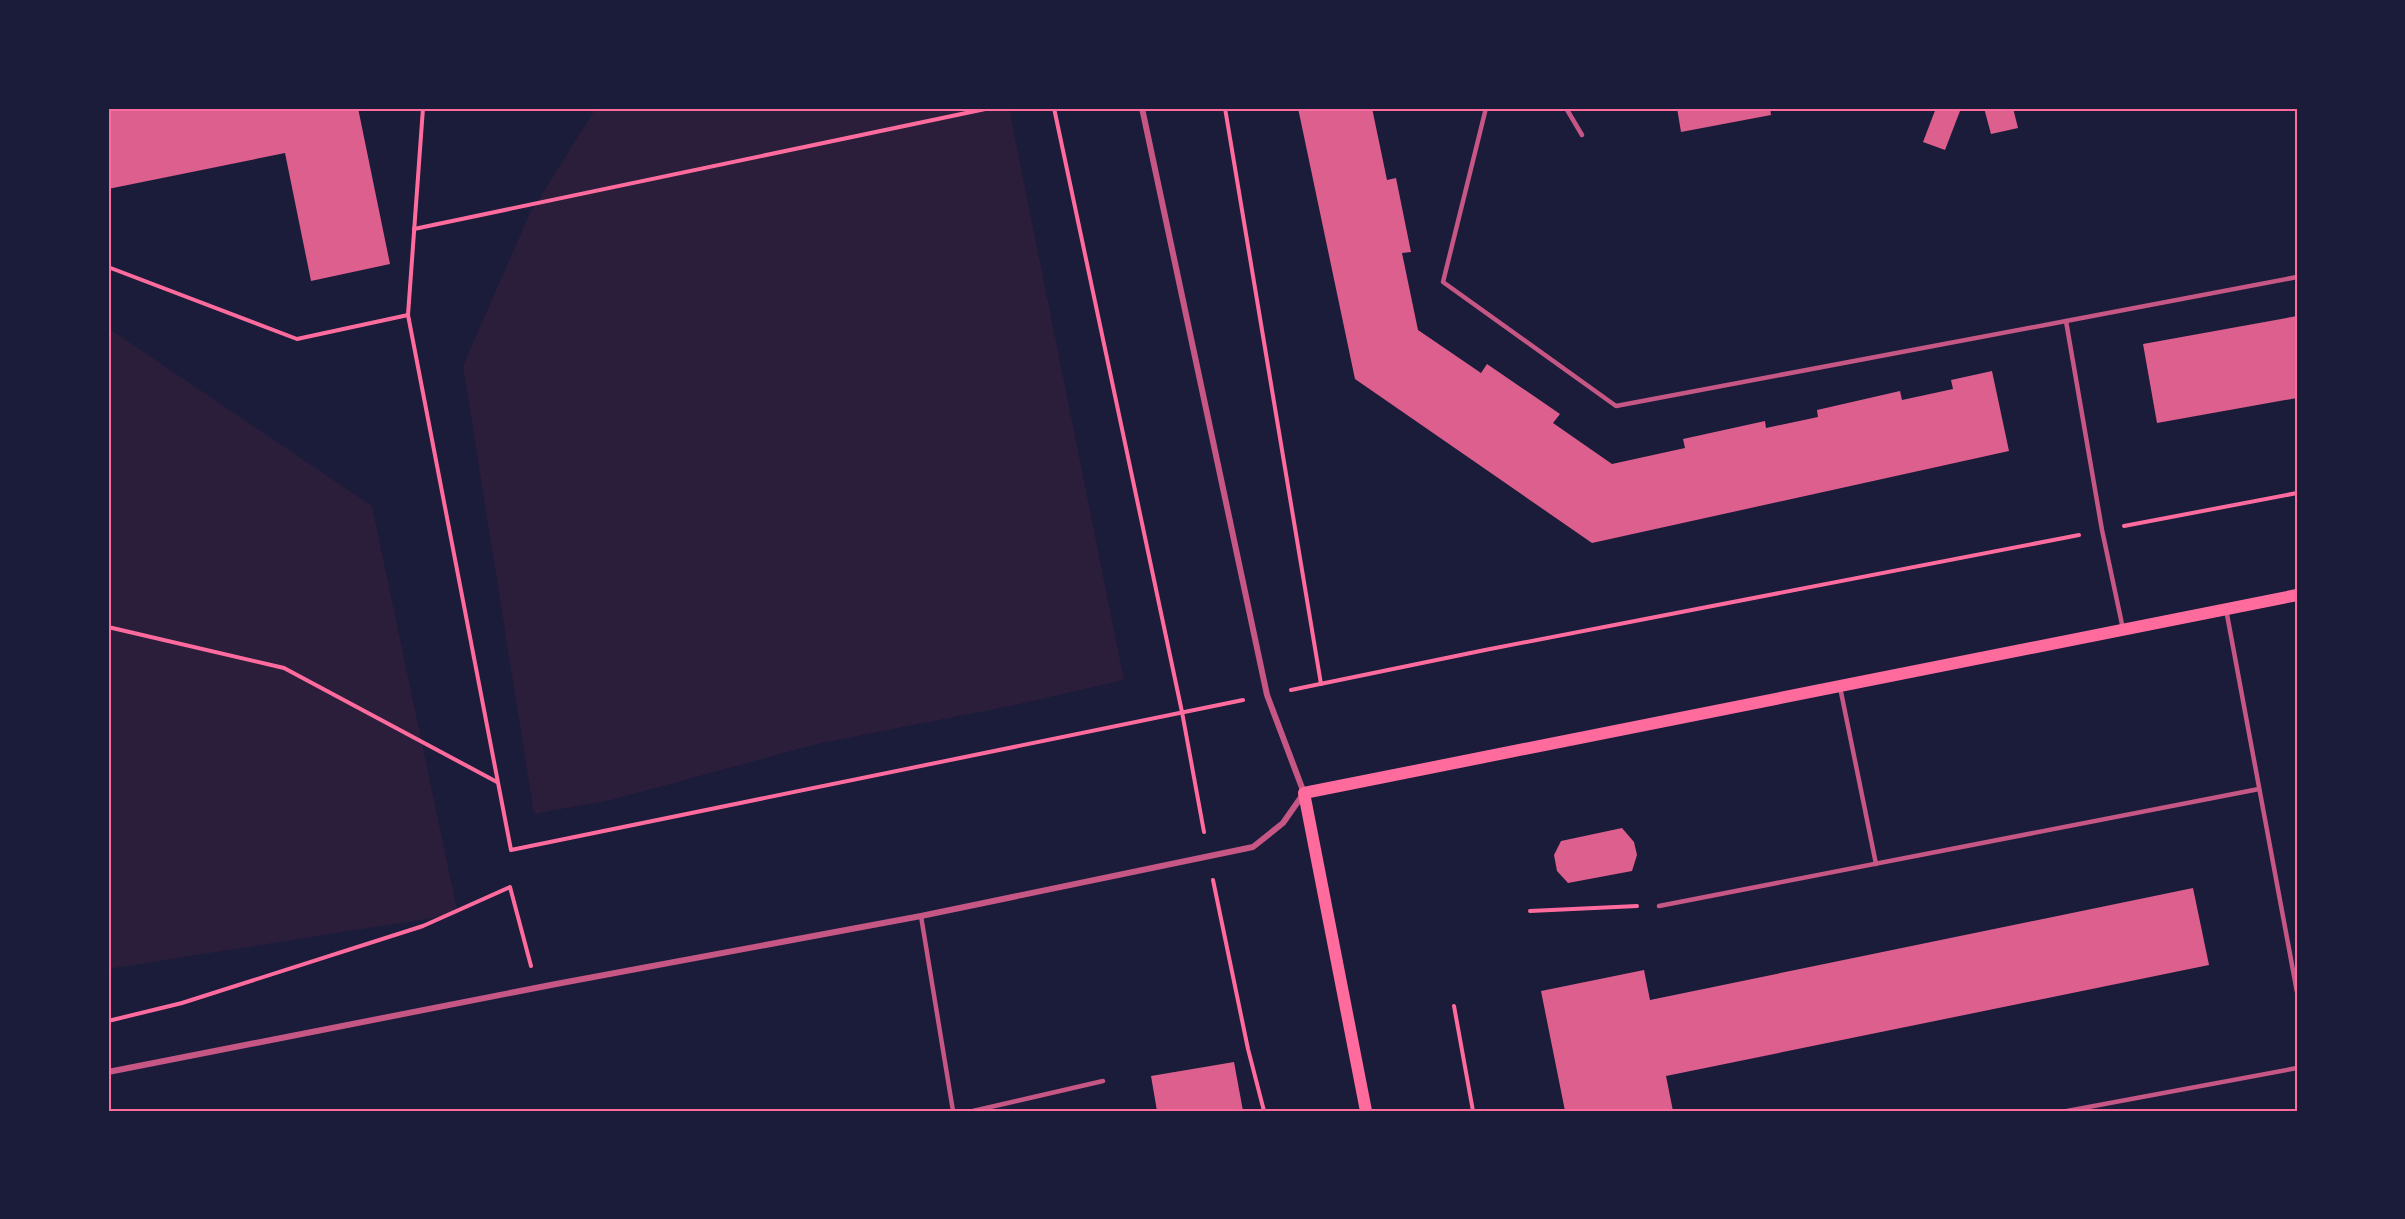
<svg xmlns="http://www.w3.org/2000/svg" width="2405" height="1219" font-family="Raleway,sans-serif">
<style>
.green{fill:#2a1e3b}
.building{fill:#dd5f8e}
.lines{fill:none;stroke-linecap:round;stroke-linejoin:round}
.path{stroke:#ff6b9d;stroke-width:4}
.service{stroke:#c65784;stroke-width:4.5}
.minor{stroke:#c65784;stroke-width:6}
.secondary{stroke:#ff6b9d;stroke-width:12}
.neatline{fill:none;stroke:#ff6b9d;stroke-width:2}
</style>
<rect width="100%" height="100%" fill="#1b1b3a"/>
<g class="green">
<polygon points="596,108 1009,108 1124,680 1015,705 817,744 611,800 534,814 463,366 529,215"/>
<polygon points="108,328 372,506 458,914 108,969"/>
</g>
<g class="building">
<polygon points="123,108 358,108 390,264 311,281 285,153 108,189 108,111"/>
<polygon points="1298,108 1372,108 1387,180 1396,178 1411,252 1402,253 1418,330 1481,373 1487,364 1560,414 1553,423 1612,464 1685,448 1683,439 1765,421 1766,428 1818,417 1817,410 1900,391 1902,400 1953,389 1951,380 1992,371 2009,451 1592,543 1355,379"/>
<polygon points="1677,108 1770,108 1771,115 1681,132"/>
<polygon points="1936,108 1951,108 1960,111 1945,150 1923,142"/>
<polygon points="1984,108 2013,108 2018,128 1991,134"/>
<polygon points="2297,316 2297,398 2157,423 2143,344"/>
<polygon points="1622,828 1634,842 1637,855 1632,871 1568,883 1557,871 1554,855 1561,841"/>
<polygon points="2193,888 2209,965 1666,1076 1673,1111 1565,1111 1541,991 1644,970 1650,1000"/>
<polygon points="1234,1062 1243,1111 1157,1111 1151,1076"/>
</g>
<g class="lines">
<g class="path">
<polyline points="1054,108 1182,712 1204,832"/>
<polyline points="1225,108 1321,684"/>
<polyline points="414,229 990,108"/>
<polyline points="108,267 297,339 408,315 511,850 1243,700"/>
<polyline points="408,315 423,108"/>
<polyline points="2124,526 2297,493"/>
<polyline points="108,627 284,668 497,782"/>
<polyline points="1291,690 1485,650 2079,535"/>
<polyline points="1213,880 1248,1049 1264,1111"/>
<polyline points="1530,911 1637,906"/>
<polyline points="1454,1006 1473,1111"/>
<polyline points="108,1021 182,1003 423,926 510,887 531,966"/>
</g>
<g class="service">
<polyline points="1486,108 1443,282 1616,406 2066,321 2102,530 2123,629"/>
<polyline points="1566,108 1582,135"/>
<polyline points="2066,321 2297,277"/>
<polyline points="2226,609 2297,992"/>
<polyline points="1840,687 1876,864"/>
<polyline points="1659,906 2259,789"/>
<polyline points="921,916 953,1111"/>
<polyline points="973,1111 1103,1081"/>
<polyline points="2067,1111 2297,1068"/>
</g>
<polyline class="minor" points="108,1072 556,984 921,916 1253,847 1283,823 1304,793 1267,695 1142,108"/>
<polyline class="secondary" points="1366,1111 1304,793 2297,595"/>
</g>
<rect width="2405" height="1219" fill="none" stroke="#1b1b3a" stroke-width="219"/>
<rect x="110" y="110" width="2186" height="1000" class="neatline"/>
</svg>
